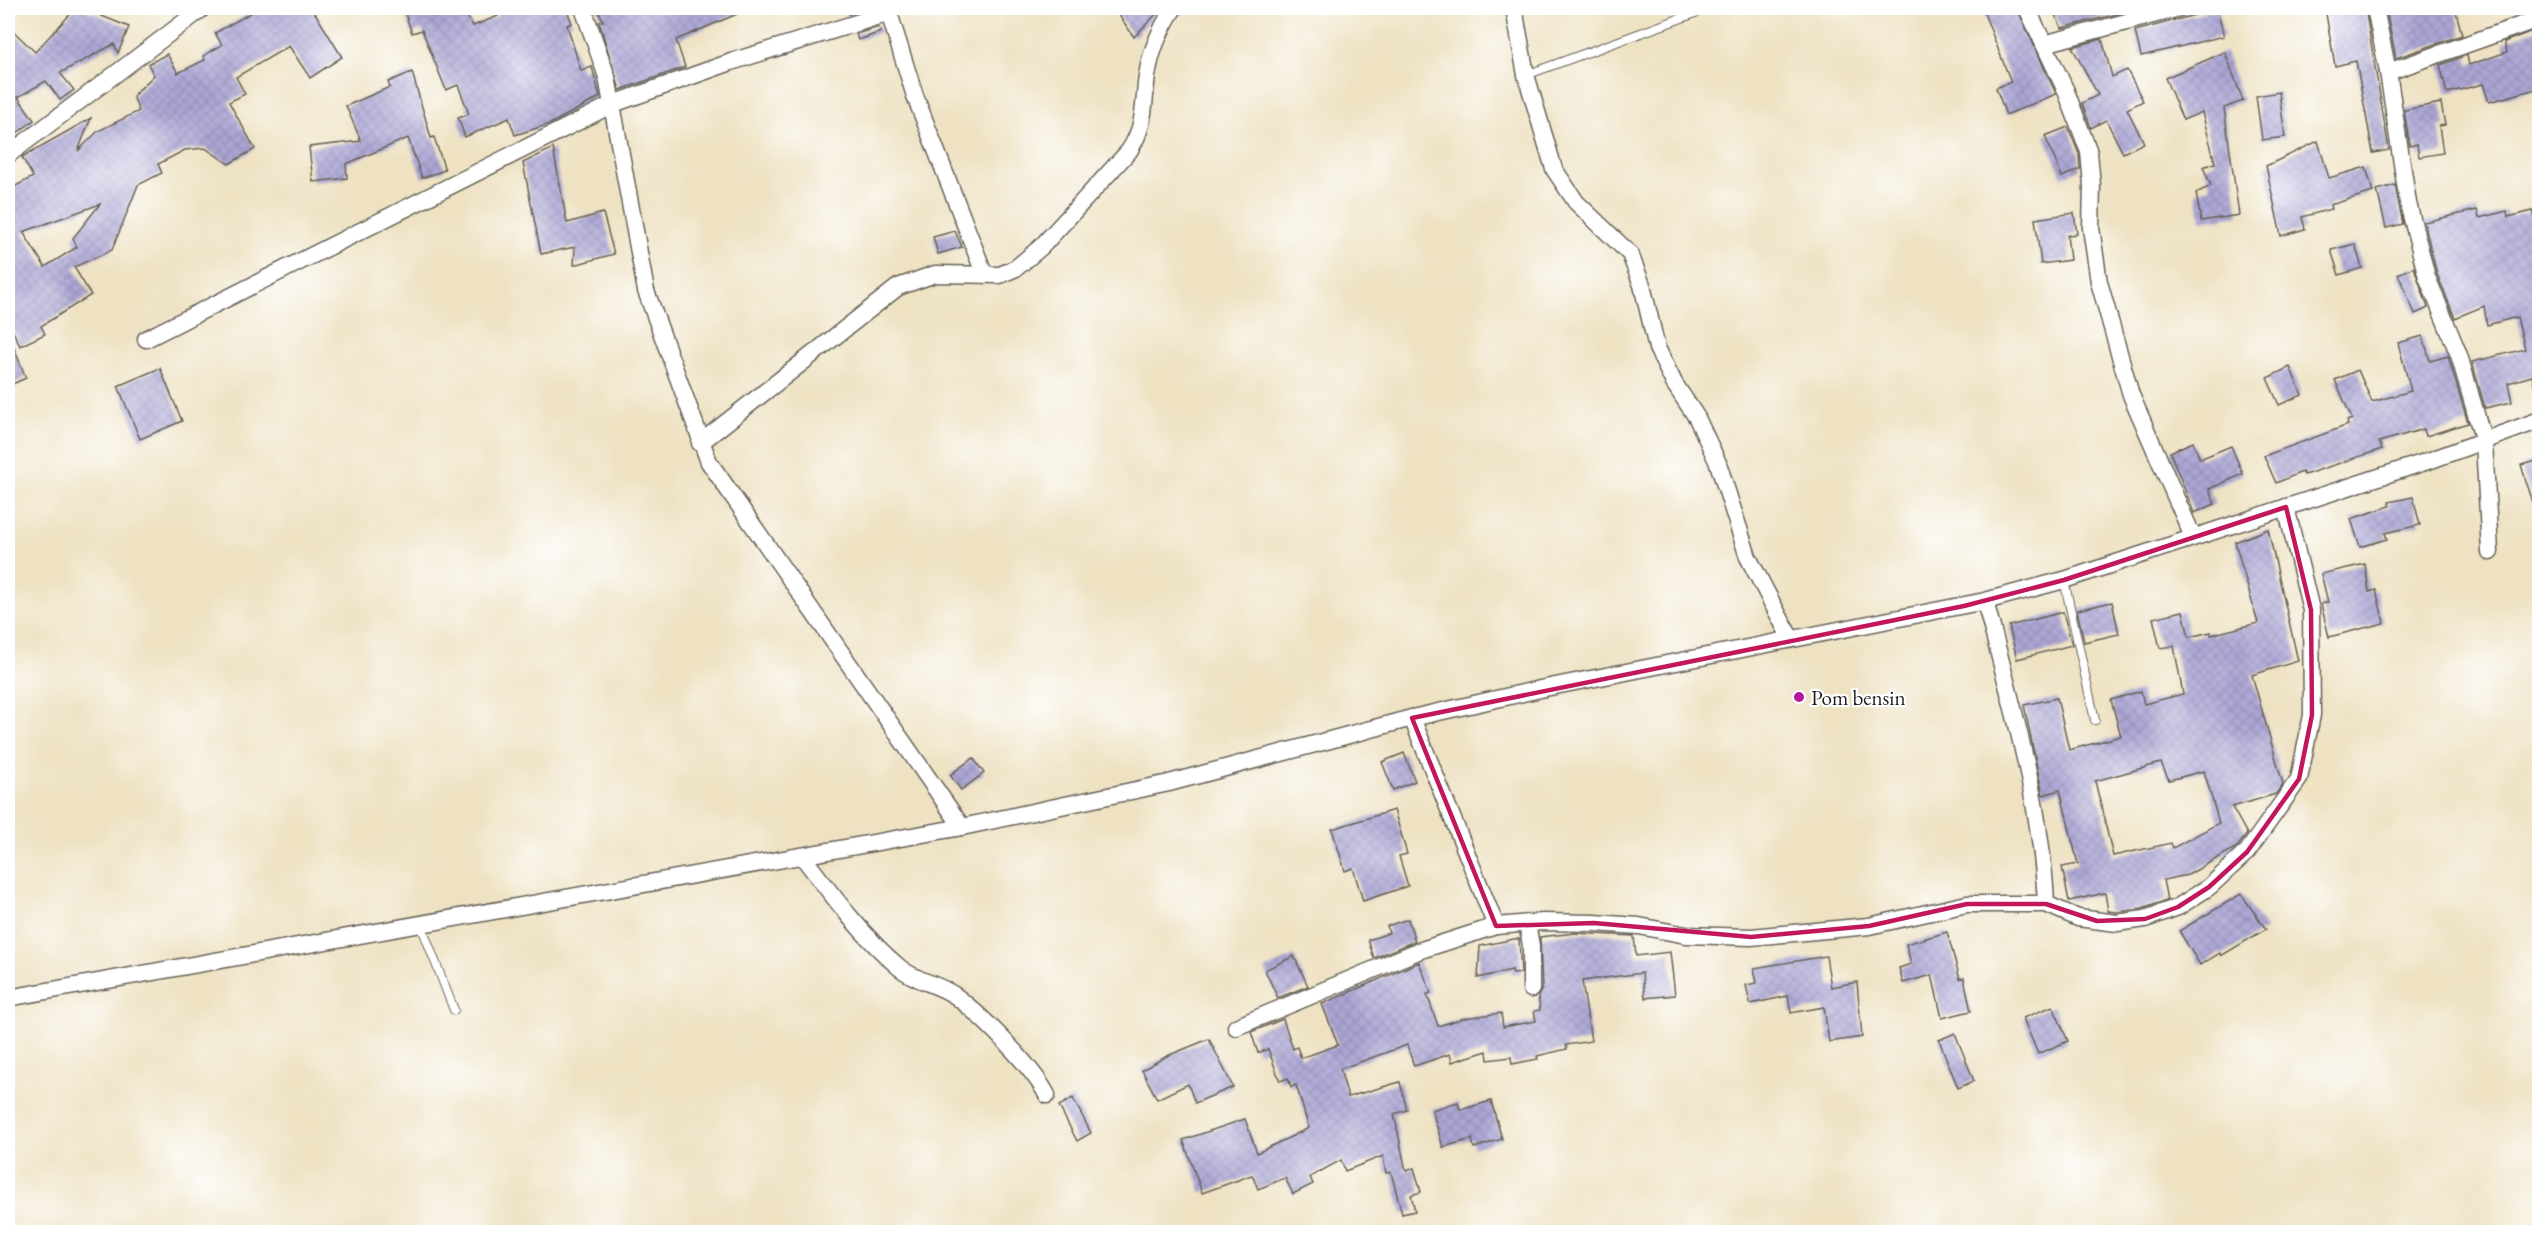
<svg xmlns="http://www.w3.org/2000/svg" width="2547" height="1240" font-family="'EB Garamond',serif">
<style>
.building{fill:url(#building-cross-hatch);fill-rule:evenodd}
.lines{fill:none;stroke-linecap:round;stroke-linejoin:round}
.lane-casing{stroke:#666156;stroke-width:10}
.street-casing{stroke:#666156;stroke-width:19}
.lane{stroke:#fff;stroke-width:8}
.street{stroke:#fff;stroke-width:16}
.marked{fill:none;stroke:#c2185b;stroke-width:4.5;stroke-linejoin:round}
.poi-dot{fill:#b5179e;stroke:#fff;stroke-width:2}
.labels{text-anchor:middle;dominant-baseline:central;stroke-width:4.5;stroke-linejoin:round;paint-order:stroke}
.poi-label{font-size:21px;fill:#1c1c1c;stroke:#fff;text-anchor:start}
</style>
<defs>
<pattern id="building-cross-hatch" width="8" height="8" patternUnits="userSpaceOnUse" patternTransform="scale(1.5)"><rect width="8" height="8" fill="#aca6d5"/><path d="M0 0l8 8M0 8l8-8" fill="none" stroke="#938eb6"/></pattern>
</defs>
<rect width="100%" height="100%" fill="#fff"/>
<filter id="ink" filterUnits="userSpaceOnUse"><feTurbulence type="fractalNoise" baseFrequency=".0167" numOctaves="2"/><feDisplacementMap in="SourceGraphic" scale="12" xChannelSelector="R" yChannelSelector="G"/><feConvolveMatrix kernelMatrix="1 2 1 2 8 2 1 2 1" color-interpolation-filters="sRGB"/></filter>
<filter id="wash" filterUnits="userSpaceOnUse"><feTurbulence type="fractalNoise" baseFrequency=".008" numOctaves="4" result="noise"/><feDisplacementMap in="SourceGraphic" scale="24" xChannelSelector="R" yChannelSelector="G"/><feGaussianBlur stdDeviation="1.35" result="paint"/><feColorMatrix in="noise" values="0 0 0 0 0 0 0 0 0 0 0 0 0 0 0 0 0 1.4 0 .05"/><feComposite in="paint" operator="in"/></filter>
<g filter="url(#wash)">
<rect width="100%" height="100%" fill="#eee2c3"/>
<g id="blocks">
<g class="building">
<polygon points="76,8 82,8 129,27 118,53 114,44 60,73 74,90 60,100 46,81 18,97 34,120 8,140 8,26 35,52"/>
<path d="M 259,8 L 312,8 L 342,57 L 310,78 L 289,46 L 236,77 L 245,94 L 229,102 L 255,149 L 229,164 L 205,148 L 185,150 L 158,164 L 162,173 L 138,185 L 112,250 L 74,267 L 91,295 L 41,326 L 45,334 L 20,346 L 8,321 L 8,190 L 33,177 L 22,157 L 91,118 L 78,151 L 98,131 L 139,111 L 133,96 L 154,75 L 148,64 L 167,54 L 178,73 L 205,60 L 203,56 L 222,45 L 215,33 ZM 100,204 L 73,238 L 77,247 L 45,267 L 23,232 Z"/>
<polygon points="403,8 462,8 473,26 498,16 495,8 566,8 572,23 567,25 581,71 592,67 600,97 550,124 515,135 509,118 465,137 458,118 469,114 458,85 446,90 422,30 412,33"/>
<polygon points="597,8 751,8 676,40 685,67 620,90 599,22 603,21"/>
<polygon points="847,8 871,8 849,14"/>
<polygon points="1114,8 1162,8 1134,37"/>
<polygon points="1982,8 2017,8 2056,94 2006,115 1996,88 2011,82"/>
<polygon points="2051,8 2140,8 2062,28"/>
<polygon points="2325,8 2365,8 2389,150 2373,153 2356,61 2335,66"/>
<polygon points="2395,8 2455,8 2462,35 2396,58 2386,10"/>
<polygon points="2217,9 2224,36 2141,56 2135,31"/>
<polygon points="879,27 881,32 858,40 856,34"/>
<polygon points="2540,28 2540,88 2489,102 2483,84 2447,93 2440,65 2467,55 2469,65 2507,52 2504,42"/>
<polygon points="2102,39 2112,77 2127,70 2143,101 2127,109 2144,143 2123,153 2106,120 2091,128 2082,103 2098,95 2072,47"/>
<polygon points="2225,52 2243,101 2224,108 2239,215 2201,221 2196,193 2211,186 2203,167 2215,163 2202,112 2183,120 2165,78"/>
<polygon points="412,72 431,138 434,137 445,170 422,178 408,138 346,164 347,178 313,182 309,147 361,141 346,106 390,87 388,82"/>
<polygon points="2279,92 2285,137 2262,140 2256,96"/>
<polygon points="2441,103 2445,125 2439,126 2443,153 2419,157 2417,144 2410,146 2404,110"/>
<polygon points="2068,127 2079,154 2080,169 2062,177 2045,136"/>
<polygon points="2318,141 2329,178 2366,167 2373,192 2330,205 2331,209 2302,217 2305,229 2281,236 2266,166"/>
<polygon points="553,148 567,223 603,213 614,254 574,265 575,247 541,254 523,163"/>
<polygon points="2395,185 2403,224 2386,228 2377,190"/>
<polygon points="2477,210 2479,218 2507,211 2508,217 2533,211 2540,235 2540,384 2534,384 2532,376 2508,383 2512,402 2485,408 2472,362 2525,349 2517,317 2487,325 2484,306 2455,318 2437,274 2424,222"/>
<polygon points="2074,213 2077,234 2067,235 2070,260 2041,264 2035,219"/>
<polygon points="955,231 962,247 938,254 933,237"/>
<polygon points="2355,244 2362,268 2339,275 2331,250"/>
<polygon points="2414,267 2428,308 2415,314 2398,274"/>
<polygon points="8,333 26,378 8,386"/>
<polygon points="2423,336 2430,361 2448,356 2468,423 2426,436 2424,429 2379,442 2382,449 2304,475 2302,472 2276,483 2264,456 2348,425 2347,421 2352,419 2335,380 2358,370 2372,402 2411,391 2398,343"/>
<polygon points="2290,367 2302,395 2279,405 2267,378"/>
<polygon points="160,368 182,421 140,439 118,386"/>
<polygon points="2193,442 2200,459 2231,446 2243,474 2209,489 2215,504 2194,513 2170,452"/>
<polygon points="2540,460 2540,511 2536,512 2521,465"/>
<polygon points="2413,497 2420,525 2385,533 2387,539 2360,547 2351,519 2390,506 2389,502"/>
<path d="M 2268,529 L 2298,661 L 2252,675 L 2283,784 L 2276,794 L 2232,807 L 2247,834 L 2237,847 L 2188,875 L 2163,880 L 2167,900 L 2142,909 L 2117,912 L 2108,911 L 2105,893 L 2069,901 L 2062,867 L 2078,864 L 2060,790 L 2043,795 L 2024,705 L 2057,698 L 2069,750 L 2121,736 L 2111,700 L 2141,691 L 2144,704 L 2183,694 L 2174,646 L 2160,648 L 2153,618 L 2183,611 L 2189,637 L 2211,632 L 2211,635 L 2258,623 L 2235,542 ZM 2161,763 L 2169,780 L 2204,771 L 2219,823 L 2173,848 L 2171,843 L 2113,856 L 2095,781 Z"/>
<polygon points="2365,564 2369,592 2376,590 2384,623 2329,637 2321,604 2328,602 2321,574"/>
<polygon points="2112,602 2119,634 2084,642 2077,610"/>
<polygon points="2063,612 2072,645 2017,659 2009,626"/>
<polygon points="1404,753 1415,781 1393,790 1382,762"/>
<polygon points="973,758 984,773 961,790 950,775"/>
<polygon points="1394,810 1407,854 1399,856 1408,886 1363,901 1353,868 1345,871 1332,829"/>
<polygon points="2241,894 2266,929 2221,956 2220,953 2200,965 2179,931"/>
<polygon points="1408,919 1415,941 1374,958 1368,940 1389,933 1387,926"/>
<polygon points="1947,932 1960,979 1964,978 1971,1011 1942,1018 1932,975 1903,983 1899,968 1911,964 1906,944"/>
<polygon points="1575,933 1634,936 1636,956 1670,952 1675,995 1645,998 1642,973 1582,981 1591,1041 1566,1045 1567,1049 1537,1056 1538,1059 1512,1064 1511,1057 1488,1060 1487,1051 1452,1062 1450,1054 1414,1066 1407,1045 1340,1069 1348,1097 1400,1082 1407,1110 1394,1114 1406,1171 1414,1168 1421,1192 1411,1195 1415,1211 1402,1214 1391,1172 1386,1173 1383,1156 1345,1171 1341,1160 1310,1177 1313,1184 1293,1194 1285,1178 1258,1189 1252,1175 1202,1193 1183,1140 1245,1119 1257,1153 1309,1128 1296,1085 1291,1087 1288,1078 1280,1081 1268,1049 1258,1053 1251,1032 1283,1019 1293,1049 1297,1047 1301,1058 1338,1045 1322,1004 1419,962 1431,993 1427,994 1438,1026 1464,1018 1501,1013 1503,1027 1536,1021 1534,1011 1540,1010 1538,996 1542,989 1540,937"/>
<polygon points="1514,939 1519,939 1521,973 1513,974 1512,970 1478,978 1480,946"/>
<polygon points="1294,956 1308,986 1278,998 1265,970"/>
<polygon points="1826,956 1831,987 1857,982 1862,1037 1829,1042 1824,1007 1791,1013 1788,996 1750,1004 1746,985 1757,983 1754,968"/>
<polygon points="2053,1006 2068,1041 2038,1054 2023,1018"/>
<polygon points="1955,1033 1974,1081 1958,1088 1939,1040"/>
<polygon points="1209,1039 1233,1087 1195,1103 1188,1084 1157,1099 1142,1070 1167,1056"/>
<polygon points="1073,1098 1091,1133 1077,1141 1059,1106"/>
<polygon points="1491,1101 1502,1139 1474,1148 1472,1139 1443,1147 1432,1110 1458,1102 1460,1110"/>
</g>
</g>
</g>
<g filter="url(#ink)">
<use href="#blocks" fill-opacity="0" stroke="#666156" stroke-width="1.5"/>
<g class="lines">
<defs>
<g id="lane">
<polyline points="1526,75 1709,8"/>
<polyline points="2064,580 2095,720"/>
<polyline points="421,925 454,1010"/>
</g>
<g id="street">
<polyline points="583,8 607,77 646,291 709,462 962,827"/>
<polyline points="1514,8 1526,75 1554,169 1576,202 1630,254 1642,285 1657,348 1674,383 1697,418 1718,463 1748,557 1791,639"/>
<polyline points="2027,8 2066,91 2089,152 2092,185 2091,228 2099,282 2131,395 2193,537"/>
<polyline points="2375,8 2388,72 2408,203 2427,277 2459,355 2484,442 2490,552"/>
<polyline points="2044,44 2179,8"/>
<polyline points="2388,72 2527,23 2540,16"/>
<polyline points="8,155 203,8"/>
<polyline points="146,339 613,104 734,61 889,13 915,96 984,273"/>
<path d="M 700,443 L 898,287 L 935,274 L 1000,275 L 1016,268 L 1041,247 L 1129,151 C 1146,125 1143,105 1147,76 C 1151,50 1160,29 1174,8"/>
<path d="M 1985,601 C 2010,697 2042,805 2046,904"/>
<polyline points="1412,718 1496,926 1543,922 1594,923 1639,926 1686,935 1751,937 1869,926 1967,904 2046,904 2078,918 2117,923 2145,919 2178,907 2209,887 2247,852 2299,779 2312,715 2311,610 2286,507"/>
<path d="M 803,857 C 831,894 864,938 900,968 C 917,982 940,984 957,997 C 984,1018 1032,1066 1047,1095"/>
<polyline points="1527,923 1531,946 1531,989"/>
<polyline points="8,998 962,827 1169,783 1412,718 1545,688 1985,601 2064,580 2431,460 2540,420"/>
<polyline points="1236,1027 1418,951 1496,926"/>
</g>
</defs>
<use href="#lane" class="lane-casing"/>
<use href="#street" class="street-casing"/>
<use href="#lane" class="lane"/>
<use href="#street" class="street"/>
</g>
</g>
<path class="marked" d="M 2286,507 L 2311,610 L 2312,715 L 2299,779 L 2247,852 L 2209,887 L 2178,907 L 2145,919 L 2097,921 L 2046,904 L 1967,904 L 1869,926 L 1751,937 L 1594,923 L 1496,926 L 1412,718 L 1964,606 L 2064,580 Z"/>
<circle class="poi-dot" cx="1799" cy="697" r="6"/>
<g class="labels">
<g class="poi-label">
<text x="1811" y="697">Pom bensin</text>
</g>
</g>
<rect width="2547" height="1240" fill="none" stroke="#fff" stroke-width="30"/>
</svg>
